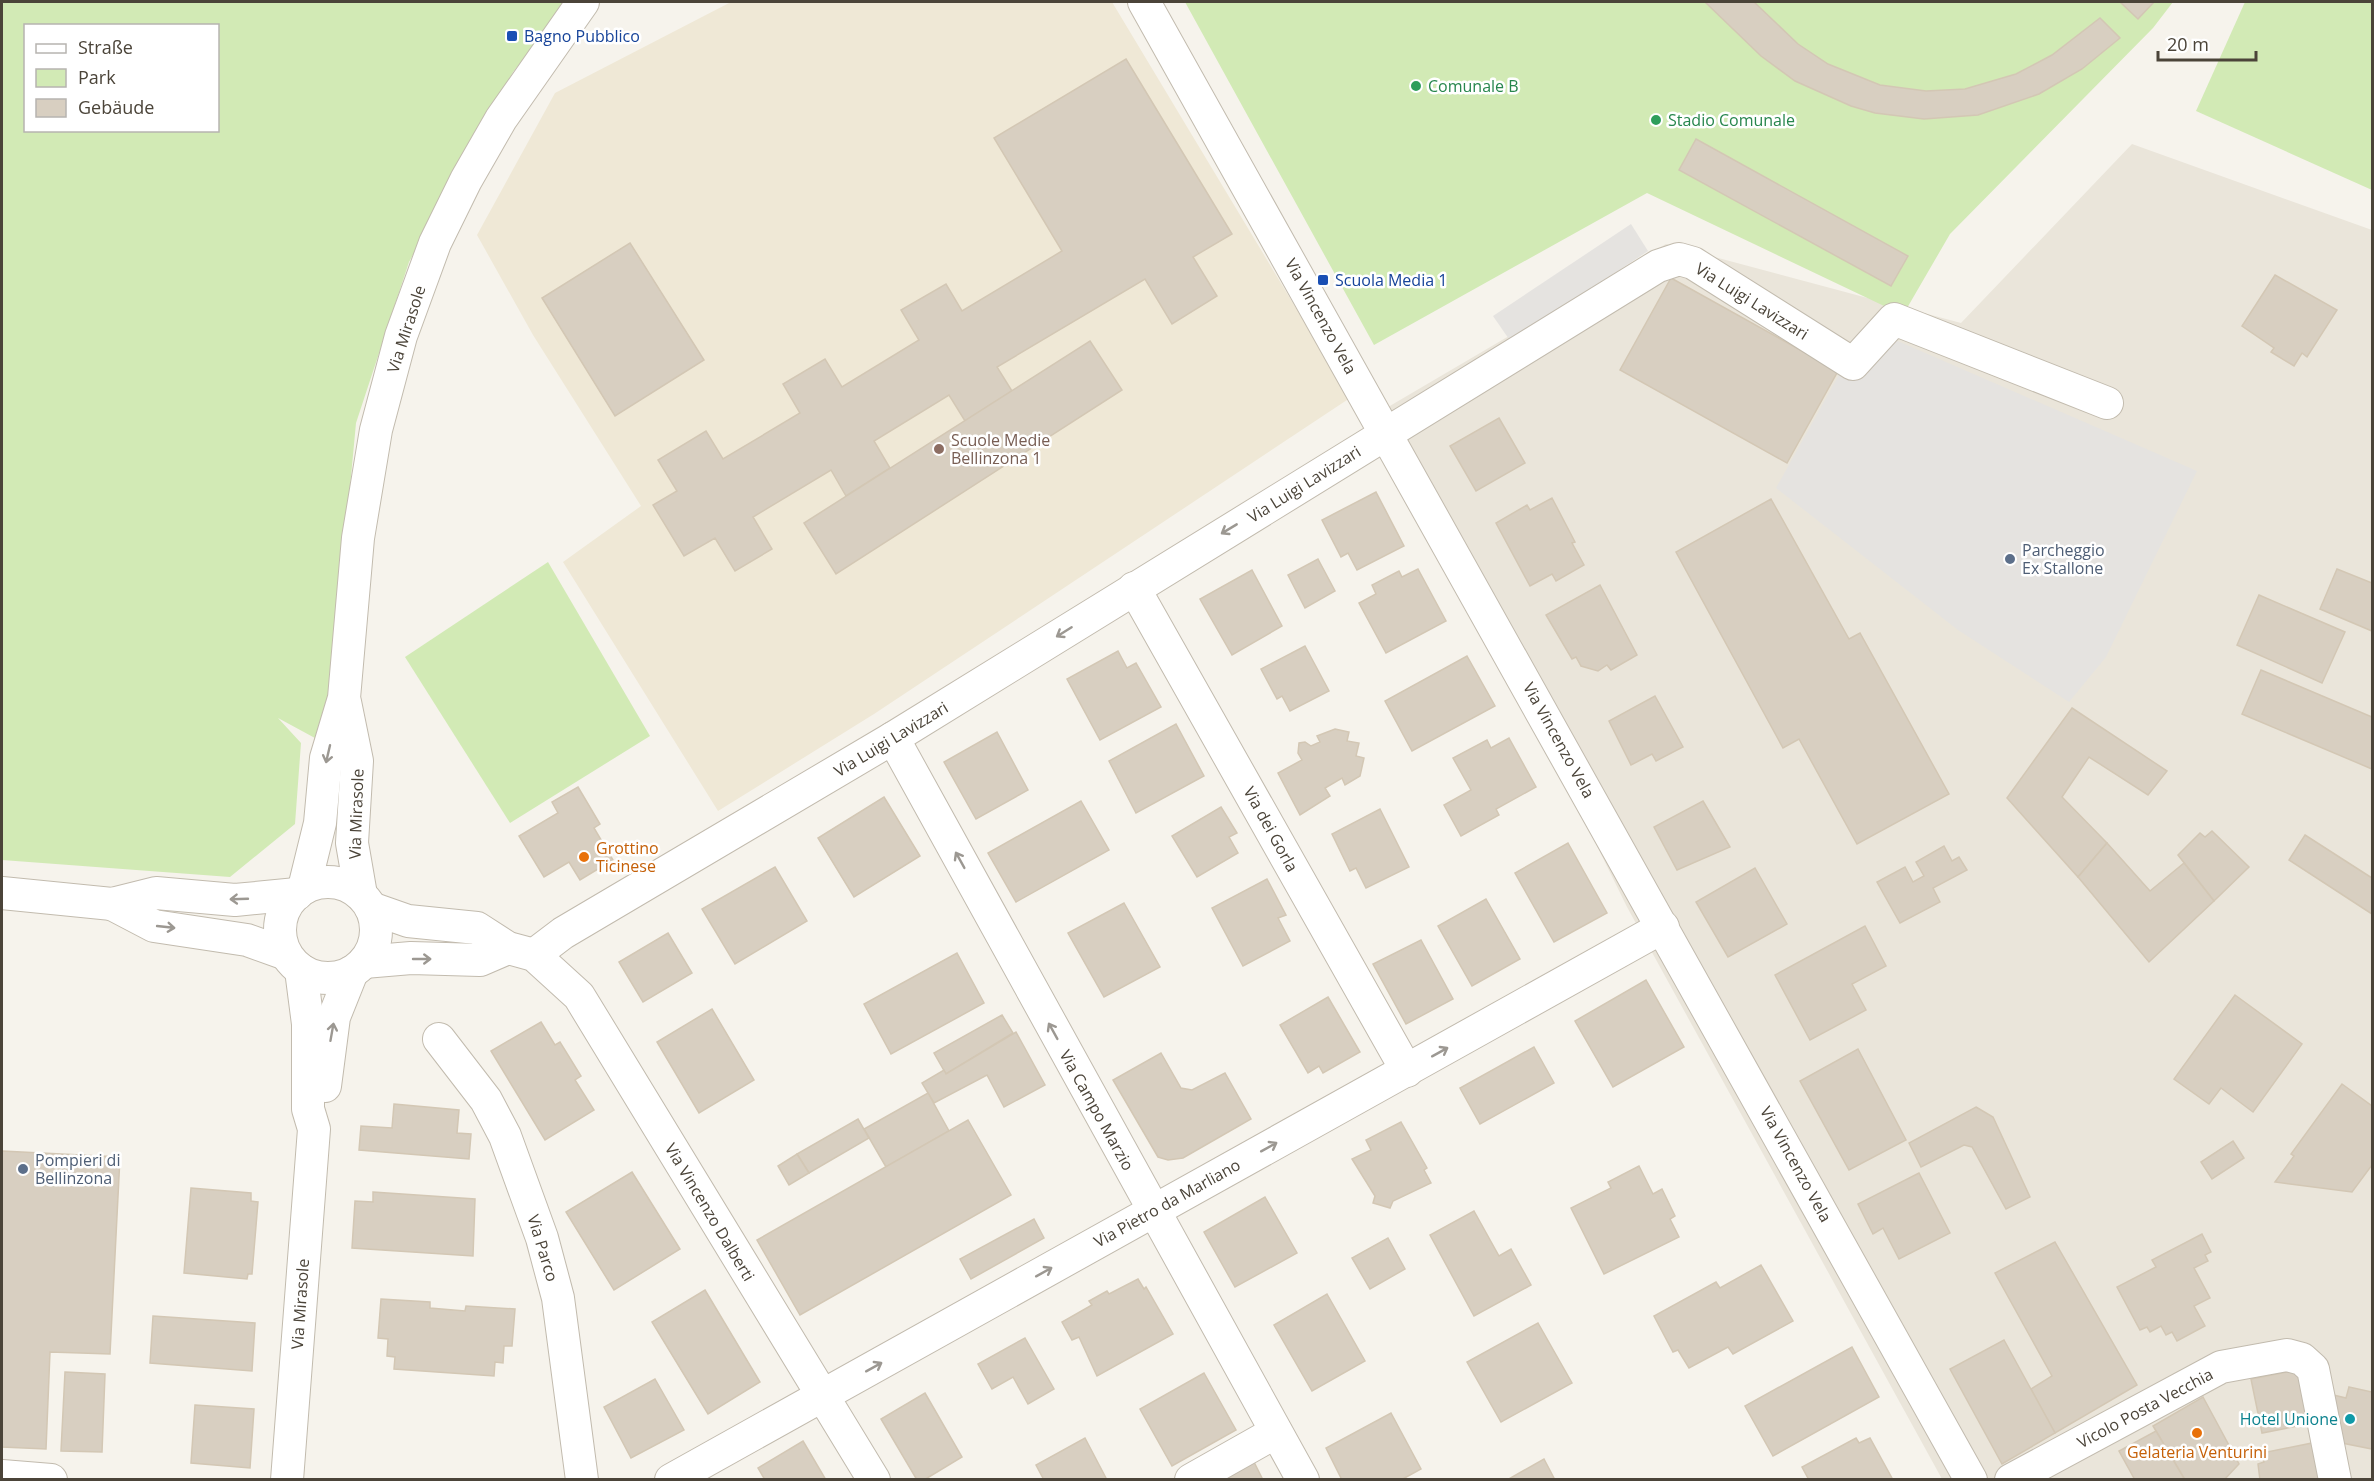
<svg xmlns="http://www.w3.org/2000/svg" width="2374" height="1481" font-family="'Open Sans',sans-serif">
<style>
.residential{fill:#eae5da}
.education{fill:#efe8d6}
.green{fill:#d2eab5;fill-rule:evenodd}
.parking{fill:#e5e3e0}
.building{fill:#d8cfc1;stroke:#d3c7b4;stroke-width:1.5}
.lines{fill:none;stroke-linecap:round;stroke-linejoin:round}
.minor-casing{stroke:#c2bbae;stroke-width:34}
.minor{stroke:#fff;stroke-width:32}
.oneway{stroke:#9c9892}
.transit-dot{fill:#1a4fb4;stroke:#fff;stroke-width:2}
.leisure-dot{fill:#2e9e5b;stroke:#fff;stroke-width:2}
.education-dot{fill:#8d6e63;stroke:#fff;stroke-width:2}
.service-dot{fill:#5c6f8a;stroke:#fff;stroke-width:2}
.food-dot{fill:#e8710a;stroke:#fff;stroke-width:2}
.culture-dot{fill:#0f9aa8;stroke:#fff;stroke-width:2}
.labels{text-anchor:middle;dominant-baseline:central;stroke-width:5;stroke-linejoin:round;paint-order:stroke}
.transit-label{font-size:16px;fill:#164399;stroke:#fff;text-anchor:start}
.leisure-label{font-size:16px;fill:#27864d;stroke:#fff;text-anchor:start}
.street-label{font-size:16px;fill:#4b4439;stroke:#fff}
.education-label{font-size:16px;fill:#785e54;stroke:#fff;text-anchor:start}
.service-label{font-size:16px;fill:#4e5e75;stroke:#fff;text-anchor:start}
.food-label{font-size:16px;fill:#c56008;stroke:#fff;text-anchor:start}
.culture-label{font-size:16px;fill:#0d838f;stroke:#fff;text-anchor:end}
</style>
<rect width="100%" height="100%" fill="#f6f3ec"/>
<polygon class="residential" points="2132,144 2372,230 2372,1479 1942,1479 1627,907 1383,410 1666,244 1961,323"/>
<polygon class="education" points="731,2 1112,2 1350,398 874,714 718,811 563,562 641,506 533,335 477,235 555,93"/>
<g class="green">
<path d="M 2,2 L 569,2 L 513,72 L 409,262 L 356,423 L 326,744 L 278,718 L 301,743 L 295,824 L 230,877 L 2,860 ZM 26,26 L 218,26 L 218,130 L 26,130 Z"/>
<polygon points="1185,2 2173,2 2153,28 1950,234 1903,315 1647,193 1374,345"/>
<polygon points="2245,2 2372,2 2372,190 2196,111"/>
<polygon points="548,562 650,736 510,823 405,657"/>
</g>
<g class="parking">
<polygon points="1631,224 1648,251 1511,342 1493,316"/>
<polygon points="1893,339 2197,471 2106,657 2069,702 1958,630 1776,488 1840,373"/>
</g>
<g class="building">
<polygon points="1705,2 1754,2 1798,44 1828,64 1880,85 1926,91 1965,89 2016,74 2052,55 2100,18 2120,38 2082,69 2039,94 1978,115 1924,119 1875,113 1851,106 1795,81 1761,56"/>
<polygon points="2120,2 2154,2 2138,19"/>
<polygon points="1126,59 1232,234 1193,257 1217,296 1172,324 1145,279 997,367 1012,391 965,421 949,395 874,441 890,468 846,496 831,470 753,517 772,549 735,571 715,538 684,556 653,505 677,491 658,460 706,431 723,459 800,413 783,384 825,359 842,387 919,340 901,310 946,284 962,311 1062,251 994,138"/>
<polygon points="1696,139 1908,256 1891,286 1679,170"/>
<polygon points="630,243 704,360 615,416 542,298"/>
<polygon points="2275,275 2337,310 2307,357 2302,353 2294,366 2271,352 2274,348 2242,326"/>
<polygon points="1671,278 1838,371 1787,463 1620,370"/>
<polygon points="1090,341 1122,390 836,574 804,523"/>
<polygon points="1499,418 1525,463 1476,491 1450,446"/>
<polygon points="1376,492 1404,546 1357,570 1348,553 1341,557 1322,520"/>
<polygon points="1552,498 1575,542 1572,543 1584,565 1556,581 1552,574 1530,586 1496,523 1527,505 1530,510"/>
<polygon points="1771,499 1849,639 1860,633 1949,794 1857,844 1799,739 1783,748 1676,552"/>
<polygon points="1318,559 1335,591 1305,608 1288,575"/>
<polygon points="1418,569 1446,621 1386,653 1359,603 1376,594 1372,585 1399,571 1402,577"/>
<polygon points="2337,569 2372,583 2372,631 2320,609"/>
<polygon points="1252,570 1282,626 1232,655 1200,599"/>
<polygon points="1600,585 1637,655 1611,670 1607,665 1598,671 1581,666 1576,657 1572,659 1546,615"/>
<polygon points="2259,595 2345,632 2322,683 2237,645"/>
<polygon points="1305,646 1329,691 1290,711 1282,696 1277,699 1261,669"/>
<polygon points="1118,651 1127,668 1136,663 1161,707 1100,740 1067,679"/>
<polygon points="1467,656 1495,706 1412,751 1385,701"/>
<polygon points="2261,670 2372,717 2372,769 2242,714"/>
<polygon points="1655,696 1683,747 1656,761 1652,754 1631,765 1609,721"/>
<polygon points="2072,708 2167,771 2148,795 2089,757 2062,797 2107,843 2078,877 2007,798"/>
<polygon points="1176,724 1204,776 1136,813 1109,761"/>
<polygon points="1335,729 1349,732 1347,741 1359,743 1356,756 1364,758 1360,776 1345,785 1342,778 1325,788 1330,796 1300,815 1278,773 1302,760 1298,753 1299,743 1305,742 1311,746 1320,742 1317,736"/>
<polygon points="997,732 1028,790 976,819 944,762"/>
<polygon points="1509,738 1536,787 1496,809 1499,815 1461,836 1444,805 1471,790 1453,758 1487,740 1491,748"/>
<polygon points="578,787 600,824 594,828 613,860 580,880 569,862 544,877 519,836 558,813 552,802"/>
<polygon points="884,797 920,856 854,897 818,838"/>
<polygon points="1081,801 1109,850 1016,902 988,853"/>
<polygon points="1703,801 1730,847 1677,870 1654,827"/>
<polygon points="1221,807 1237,833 1229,837 1238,853 1197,877 1172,836"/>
<polygon points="1380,809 1409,867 1366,888 1356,868 1350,871 1332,834"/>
<polygon points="2212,831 2249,867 2214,901 2178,855 2200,833 2205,837"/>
<polygon points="2305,835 2372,878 2372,914 2289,860"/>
<polygon points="1568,843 1607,913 1554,942 1515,873"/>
<polygon points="2107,843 2150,891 2184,863 2214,901 2149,962 2078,877"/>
<polygon points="1944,846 1952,861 1959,857 1967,870 1933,888 1940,902 1900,923 1877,882 1905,867 1913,882 1924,876 1916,862"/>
<polygon points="775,867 807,921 735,964 702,909"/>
<polygon points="1755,868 1787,924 1728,957 1696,902"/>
<polygon points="1267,879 1286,915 1278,918 1290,941 1243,966 1212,908"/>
<polygon points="1486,899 1520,959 1472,986 1438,926"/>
<polygon points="1124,903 1160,967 1104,997 1068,933"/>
<polygon points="1865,926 1886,966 1852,984 1866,1010 1810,1040 1775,975"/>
<polygon points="668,933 692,973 643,1002 619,962"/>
<polygon points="1421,940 1453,999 1406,1024 1373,964"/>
<polygon points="957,953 984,1003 891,1054 864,1004"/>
<polygon points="1646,980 1684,1047 1613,1087 1575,1021"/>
<polygon points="2235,995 2302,1044 2253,1112 2221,1088 2209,1104 2174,1079"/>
<polygon points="1328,997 1360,1052 1323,1073 1319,1066 1308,1073 1280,1025"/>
<polygon points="712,1009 754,1080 699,1113 657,1042"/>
<polygon points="1002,1015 1013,1033 946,1074 934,1053"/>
<polygon points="541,1022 555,1045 560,1042 581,1076 575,1080 594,1110 545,1140 491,1051"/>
<polygon points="1016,1032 1045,1085 1004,1107 987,1075 934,1103 922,1083 944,1070 946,1074"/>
<polygon points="1534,1047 1554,1083 1480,1124 1460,1088"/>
<polygon points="1858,1049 1906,1140 1849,1170 1800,1081"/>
<polygon points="1161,1053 1181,1088 1192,1090 1225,1073 1251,1119 1183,1158 1168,1160 1158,1157 1113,1080"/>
<polygon points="2342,1084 2372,1106 2372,1165 2352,1192 2275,1182 2294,1156 2291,1154"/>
<polygon points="928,1093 949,1131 886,1167 864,1129"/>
<polygon points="394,1104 459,1110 457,1133 471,1134 469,1159 359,1150 361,1126 392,1128"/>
<polygon points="1976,1107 1993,1117 2030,1197 2006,1209 1972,1147 1964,1145 1921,1167 1909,1143"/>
<polygon points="858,1119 869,1138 809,1173 797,1154"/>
<polygon points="968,1120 1011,1195 800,1315 757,1240"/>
<polygon points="1401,1122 1427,1168 1424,1170 1431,1183 1393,1201 1390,1208 1373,1203 1375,1196 1352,1159 1371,1150 1366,1140"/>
<polygon points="2233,1141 2244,1158 2212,1179 2201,1162"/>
<polygon points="2,1151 120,1157 110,1354 50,1352 46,1449 2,1447"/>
<polygon points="797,1154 809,1173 789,1185 778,1166"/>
<polygon points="1639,1166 1653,1194 1662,1189 1675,1216 1670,1219 1679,1237 1604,1274 1571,1208 1611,1188 1608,1182"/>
<polygon points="632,1172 680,1249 614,1290 566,1212"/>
<polygon points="1919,1173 1950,1233 1899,1259 1883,1228 1873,1234 1858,1204"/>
<polygon points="191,1188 251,1193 251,1201 258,1202 252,1274 248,1274 247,1279 184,1273"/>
<polygon points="373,1192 475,1199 473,1256 352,1248 355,1201 373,1202"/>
<polygon points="1265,1197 1297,1253 1235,1287 1204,1232"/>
<polygon points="1474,1211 1499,1256 1511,1249 1531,1285 1474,1316 1430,1235"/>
<polygon points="1034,1219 1044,1238 971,1279 960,1259"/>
<polygon points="2202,1234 2211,1252 2205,1255 2208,1261 2194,1268 2210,1298 2194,1306 2205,1326 2177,1341 2172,1332 2166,1335 2161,1326 2150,1332 2147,1327 2140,1330 2117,1287 2156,1267 2152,1260"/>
<polygon points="1388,1238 1405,1269 1370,1289 1352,1258"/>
<polygon points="2055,1242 2137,1385 2055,1433 2031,1389 2052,1376 1995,1273"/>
<polygon points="1761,1265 1793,1321 1733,1354 1728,1347 1689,1368 1678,1350 1673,1352 1654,1316 1716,1282 1720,1288"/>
<polygon points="1138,1279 1144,1289 1146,1287 1173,1334 1097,1376 1079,1337 1072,1340 1062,1322 1092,1305 1089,1301 1107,1291 1109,1294"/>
<polygon points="705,1290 760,1382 708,1414 652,1322"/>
<polygon points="1327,1294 1365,1361 1312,1391 1274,1325"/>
<polygon points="381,1299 430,1302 430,1308 465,1311 466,1306 515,1309 512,1346 504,1346 503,1363 495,1362 494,1376 394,1369 395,1357 387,1356 388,1339 378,1338"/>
<polygon points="153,1316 255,1323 252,1371 150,1363"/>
<polygon points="1538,1323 1572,1383 1501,1422 1467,1362"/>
<polygon points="1025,1338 1054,1389 1028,1404 1013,1377 992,1389 978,1364"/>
<polygon points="2004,1340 2055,1433 2002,1464 1950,1369"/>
<polygon points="1852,1347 1879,1397 1773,1456 1745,1406"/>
<polygon points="2307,1368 2318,1422 2262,1433 2251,1379"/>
<polygon points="65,1372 105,1374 102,1452 61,1451"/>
<polygon points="1204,1373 1236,1430 1172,1466 1140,1409"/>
<polygon points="655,1379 684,1430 631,1458 604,1407"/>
<polygon points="2349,1387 2372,1392 2372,1449 2332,1441 2321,1392 2346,1398"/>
<polygon points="925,1393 962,1457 924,1480 917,1480 881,1419"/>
<polygon points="2203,1397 2239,1464 2224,1480 2185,1480 2153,1426"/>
<polygon points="195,1405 254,1409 250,1468 191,1463"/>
<polygon points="1391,1413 1421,1469 1401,1480 1342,1480 1326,1448"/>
<polygon points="2156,1431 2185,1480 2135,1480 2119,1451"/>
<polygon points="1085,1438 1107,1480 1044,1480 1036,1465"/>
<polygon points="1856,1438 1859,1443 1870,1438 1893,1480 1809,1480 1802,1467"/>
<polygon points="803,1441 826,1480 765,1480 758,1468"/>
<polygon points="2322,1441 2330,1480 2260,1480 2258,1464 2264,1462 2262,1453"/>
<polygon points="1544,1459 1555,1480 1507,1480"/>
<polygon points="1254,1462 1263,1480 1223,1480"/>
</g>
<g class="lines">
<defs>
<g id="minor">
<polyline points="1144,2 1971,1480"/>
<polyline points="1134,588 1407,1071"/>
<polyline points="345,702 357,761 352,843 361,895"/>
<polyline points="893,738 1303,1480"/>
<circle cx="328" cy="930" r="48"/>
<polyline points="304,888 320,823 326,758 344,698 358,538 376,430 401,336 435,243 466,180 501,119 583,2"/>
<polyline points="2,893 112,904 156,893 235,900 297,894"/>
<polyline points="112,904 154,926 247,940 286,954"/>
<polyline points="371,908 408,921 477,928 508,948 534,955 579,996 874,1480"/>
<polyline points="534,955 563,933 893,738 1658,266 1679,259 1693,263 1853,364 1894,319 2107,403"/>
<polyline points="364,962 411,958 480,960 508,948"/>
<polyline points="439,1039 486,1100 505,1136 542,1238 558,1298 582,1480"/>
<polyline points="325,1086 334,1017 352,972"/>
<polyline points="2,1476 51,1480"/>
<polyline points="287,1480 314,1129 308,1109 308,1024 301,970"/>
<polyline points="671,1480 1663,927"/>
<polyline points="1191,1480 1276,1432"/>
<polyline points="2011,1480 2221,1367 2287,1355 2302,1359 2313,1369 2335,1480"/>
</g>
</defs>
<use href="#minor" class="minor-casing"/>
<use href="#minor" class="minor"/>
</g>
<defs><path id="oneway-shaft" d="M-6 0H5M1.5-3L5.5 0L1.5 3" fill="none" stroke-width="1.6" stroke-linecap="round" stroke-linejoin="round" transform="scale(1.5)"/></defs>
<g class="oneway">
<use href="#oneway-shaft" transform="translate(1229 529) rotate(149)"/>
<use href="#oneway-shaft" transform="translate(1064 632) rotate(148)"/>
<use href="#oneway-shaft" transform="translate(328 754) rotate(103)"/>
<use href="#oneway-shaft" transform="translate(960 860) rotate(-119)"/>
<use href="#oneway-shaft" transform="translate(239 899) rotate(178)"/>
<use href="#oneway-shaft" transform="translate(166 927) rotate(6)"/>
<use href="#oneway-shaft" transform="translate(422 959)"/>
<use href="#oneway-shaft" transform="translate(1053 1031) rotate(-119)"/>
<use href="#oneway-shaft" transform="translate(332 1032) rotate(-80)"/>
<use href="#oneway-shaft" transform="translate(1440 1052) rotate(-29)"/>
<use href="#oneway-shaft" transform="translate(1269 1147) rotate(-29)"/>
<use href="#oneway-shaft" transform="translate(1044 1272) rotate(-29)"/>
<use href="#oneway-shaft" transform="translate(874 1367) rotate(-29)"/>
</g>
<g class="transit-dot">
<rect x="506" y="30" width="12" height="12" rx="3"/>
<rect x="1317" y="274" width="12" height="12" rx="3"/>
</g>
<g class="leisure-dot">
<circle cx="1416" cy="86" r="6"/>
<circle cx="1656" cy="120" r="6"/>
</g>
<circle class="education-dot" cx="939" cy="449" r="6"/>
<g class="service-dot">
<circle cx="2010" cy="559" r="6"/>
<circle cx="23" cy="1169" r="6"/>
</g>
<g class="food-dot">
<circle cx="584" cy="857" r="6"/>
<circle cx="2197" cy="1433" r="6"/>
</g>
<circle class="culture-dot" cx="2350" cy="1419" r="6"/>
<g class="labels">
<g class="transit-label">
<text x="524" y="36">Bagno Pubblico</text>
<text x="1335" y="280">Scuola Media 1</text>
</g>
<g class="leisure-label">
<text x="1428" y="86">Comunale B</text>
<text x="1668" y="120">Stadio Comunale</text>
</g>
<g class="street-label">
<text transform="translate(1752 301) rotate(32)">Via Luigi Lavizzari</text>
<text transform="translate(1321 316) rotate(61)">Via Vincenzo Vela</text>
<text transform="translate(406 329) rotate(-72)">Via Mirasole</text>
<text transform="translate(1304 484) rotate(-32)">Via Luigi Lavizzari</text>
<text transform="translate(891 739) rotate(-31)">Via Luigi Lavizzari</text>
<text transform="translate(1559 740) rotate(61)">Via Vincenzo Vela</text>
<text transform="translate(356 814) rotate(-88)">Via Mirasole</text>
<text transform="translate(1271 829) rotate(61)">Via dei Gorla</text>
<text transform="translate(1097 1110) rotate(61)">Via Campo Marzio</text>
<text transform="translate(1796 1164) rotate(61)">Via Vincenzo Vela</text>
<text transform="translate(1167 1203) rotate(-29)">Via Pietro da Marliano</text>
<text transform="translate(710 1212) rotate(59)">Via Vincenzo Dalberti</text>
<text transform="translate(543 1248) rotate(73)">Via Parco</text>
<text transform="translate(300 1304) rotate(-86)">Via Mirasole</text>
<text transform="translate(2145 1408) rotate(-28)">Vicolo Posta Vecchia</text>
</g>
<g class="education-label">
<text x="951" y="440">Scuole Medie<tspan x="951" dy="18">Bellinzona 1</tspan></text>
</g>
<g class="service-label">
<text x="2022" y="550">Parcheggio<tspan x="2022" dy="18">Ex Stallone</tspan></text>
<text x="35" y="1160">Pompieri di<tspan x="35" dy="18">Bellinzona</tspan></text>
</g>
<g class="food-label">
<text x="596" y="848">Grottino<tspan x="596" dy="18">Ticinese</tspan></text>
<text x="2197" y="1452" text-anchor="middle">Gelateria Venturini</text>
</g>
<g class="culture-label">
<text x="2338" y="1419">Hotel Unione</text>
</g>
</g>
<rect width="2374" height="1481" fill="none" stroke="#4b4439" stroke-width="6"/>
<rect x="24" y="24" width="195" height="108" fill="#ffffff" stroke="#b7b4b0" stroke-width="1.5"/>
<rect x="36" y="44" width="30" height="9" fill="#ffffff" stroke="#b7b4b0" stroke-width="1.5"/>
<text x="78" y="54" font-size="18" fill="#4b4439">Straße</text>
<rect x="36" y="69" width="30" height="18" fill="#d2eab5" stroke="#b7b4b0" stroke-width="1.5"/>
<text x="78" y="84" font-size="18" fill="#4b4439">Park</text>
<rect x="36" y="99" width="30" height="18" fill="#d8cfc1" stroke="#b7b4b0" stroke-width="1.5"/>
<text x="78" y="114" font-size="18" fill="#4b4439">Gebäude</text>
<path d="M2158 51v9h98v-9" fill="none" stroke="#4b4439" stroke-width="3"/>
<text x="2167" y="51" font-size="18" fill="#4b4439" stroke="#ffffff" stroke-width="4.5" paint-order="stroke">20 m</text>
</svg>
